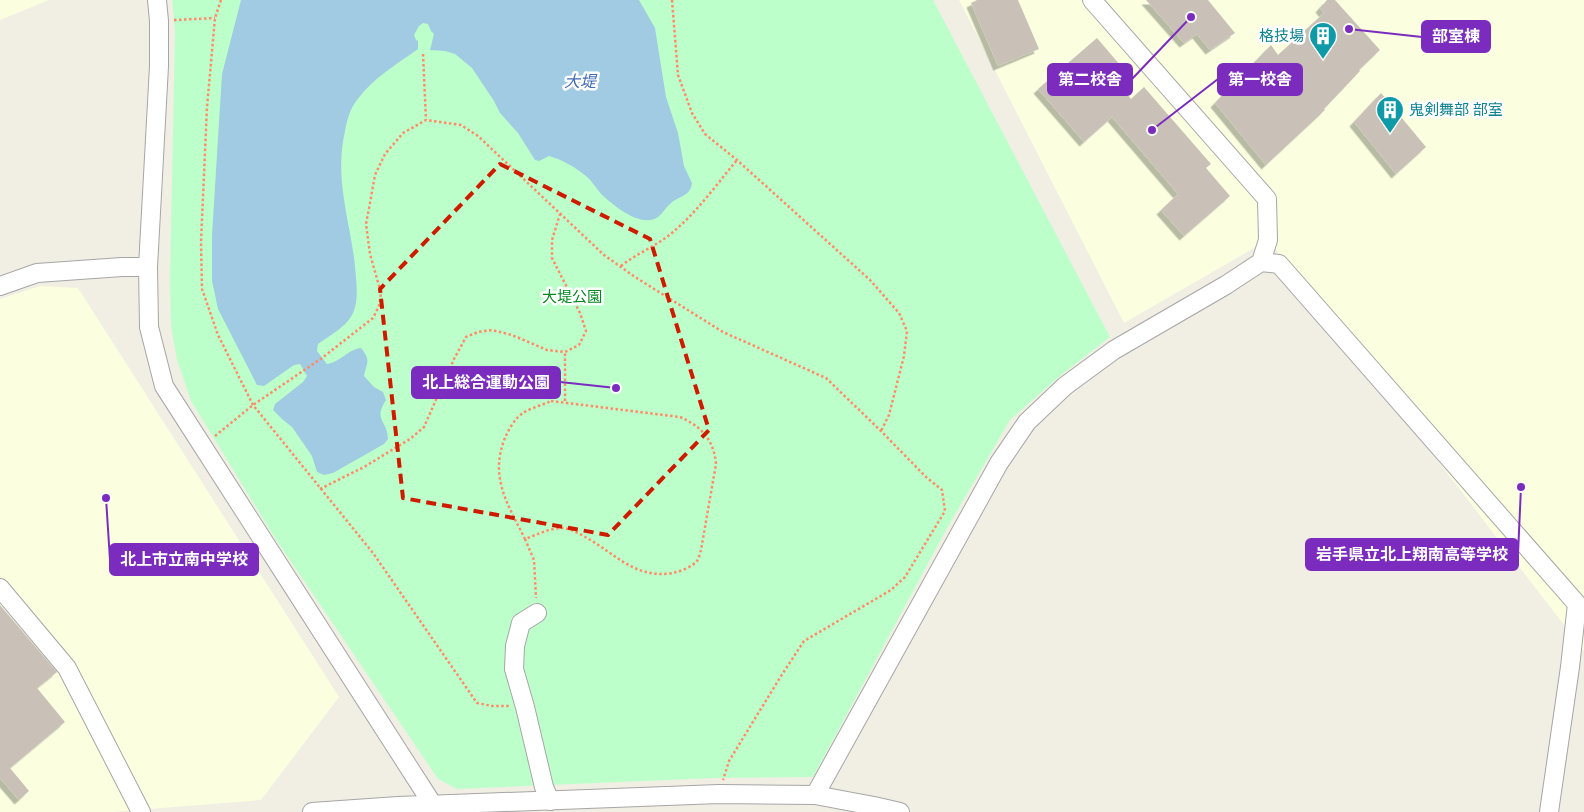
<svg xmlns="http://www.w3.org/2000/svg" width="1584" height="812" font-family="Figtree,'Noto Sans JP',sans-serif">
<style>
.education{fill:#fbffdf}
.park{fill:#bdffcb}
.water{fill:#a0cbe3}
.building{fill:#c9c1b7;filter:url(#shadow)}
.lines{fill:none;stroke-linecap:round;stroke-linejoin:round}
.minor-casing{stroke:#a6a6a6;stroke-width:20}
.path{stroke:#ff8a67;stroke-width:2.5;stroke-dasharray:2.5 2.5;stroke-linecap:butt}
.minor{stroke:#fff;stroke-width:18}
.marked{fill:none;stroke:#ce1b00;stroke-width:4;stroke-dasharray:10 6;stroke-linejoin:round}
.labels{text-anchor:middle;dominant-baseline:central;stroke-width:5;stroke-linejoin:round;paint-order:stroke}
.culture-label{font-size:15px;fill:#0d838f;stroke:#fff;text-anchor:end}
.park-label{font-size:15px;fill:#01891e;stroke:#fff}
.water-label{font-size:16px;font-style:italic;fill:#416db9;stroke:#fff}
.leader{fill:none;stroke:#7b2cbf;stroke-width:2}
.callout-dot{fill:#7b2cbf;stroke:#fff;stroke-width:2}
.callout{fill:#7b2cbf;stroke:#7b2cbf;stroke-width:2}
.callout-label{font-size:16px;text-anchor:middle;font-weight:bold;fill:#fff}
</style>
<defs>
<filter id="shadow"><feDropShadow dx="-4.5" dy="4.5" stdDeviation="0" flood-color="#0004"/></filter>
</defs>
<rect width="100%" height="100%" fill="#f1eee4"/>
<g class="education">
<polygon points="0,0 49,0 0,20"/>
<polygon points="959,0 1584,0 1584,651 1268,240 1124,323"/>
<polygon points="40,286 78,288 339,697 261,800 112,812 0,812 0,299"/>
</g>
<polygon class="park" points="172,0 933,0 1110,337 1061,375 1010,420 946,530 813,777 715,778 457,789 438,779 275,538 191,401 177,360 171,326 170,279 175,31"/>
<path class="water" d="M 241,0 L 639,0 L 655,28 L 666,97 L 678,133 L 684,166 L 692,183 C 691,196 679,196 671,203 C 666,207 663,213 658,217 C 641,229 613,205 601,194 C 596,188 592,181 586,176 C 575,167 563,160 549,156 L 539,161 L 535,160 L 518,133 L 500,113 L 494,101 L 472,68 L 455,54 L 445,51 L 430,50 L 434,34 L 431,31 L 428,24 L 423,23 L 419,26 L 414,35 L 416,40 L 418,41 L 418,49 C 397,64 372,79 357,100 C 350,109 347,120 345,131 C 333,184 353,226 356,278 C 357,290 358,304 352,315 C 346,327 329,336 318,344 L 317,351 L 327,364 C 341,362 348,349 361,348 C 371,360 367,362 364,376 L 374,387 L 383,392 L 386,400 C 373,421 387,419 388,439 L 384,444 L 333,473 L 324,475 L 317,472 L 312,456 L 292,427 L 282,419 L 273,410 L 275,404 L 303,382 L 307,376 L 300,364 L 294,365 L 264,386 L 257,385 L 218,309 L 212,281 L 212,235 L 222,74 Z"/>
<g class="building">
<polygon points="977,0 1018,0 1039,49 998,66 971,3"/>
<polygon points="1146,0 1208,0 1235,33 1210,50 1197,34 1184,43"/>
<polygon points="1327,0 1335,0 1380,50 1359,70 1360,71 1324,109 1325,110 1266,165 1215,103 1271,45 1278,55 1324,13 1320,8"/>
<polygon points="1097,38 1120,65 1110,74 1131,99 1144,87 1211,164 1206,168 1230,196 1184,236 1161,210 1178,194 1112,117 1084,142 1038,89"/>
<polygon points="1381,93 1426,147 1396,174 1354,122"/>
<polygon points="0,605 57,672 37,688 65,722 10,768 29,791 19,800 0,778"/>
</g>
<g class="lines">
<defs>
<g id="minor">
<polyline points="157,0 159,21 159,66 148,267 149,327 164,386 433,805 436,812"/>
<polyline points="1261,262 1279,264 1577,604 1570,667 1549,812"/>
<polyline points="0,286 37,273 122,267 148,267"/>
<polyline points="0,588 67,668 141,812"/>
<polyline points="537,613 521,623 515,646 514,669 525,707 544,787 550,801"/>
<polyline points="815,795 999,463 1027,422 1065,386 1114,350 1226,285 1261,262 1268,240 1267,199 1092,0"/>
<polyline points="312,812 398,806 719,794 815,795 874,806 900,812"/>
</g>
</defs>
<use href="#minor" class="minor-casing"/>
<g class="path">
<polyline points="221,0 215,18 207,107 201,242 202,289 218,335 253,405 373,553 477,703 492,706 509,706"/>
<polyline points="672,0 678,75 692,113 705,134 737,160 870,280 899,313 907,331 904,356 889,415 881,431"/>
<polyline points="174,20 215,18"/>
<polyline points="423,54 426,120"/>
<path d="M 621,266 C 637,253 657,246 673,232 C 697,212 717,184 737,160"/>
<path d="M 551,401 L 680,417 C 701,426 714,440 716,464 L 701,550 C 700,553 699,558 697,561 C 692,567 681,571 673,573 C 635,579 617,555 587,538 C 580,534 570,528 562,528 C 550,528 536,535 525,539 C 508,505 489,477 505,438 C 509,429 515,418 523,413 C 531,408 542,405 551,401 Z"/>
<polyline points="565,401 565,352"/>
<polyline points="215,436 253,405 322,358 373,318 379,306 381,293 370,254 366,224 370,203 375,175 385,154 403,133 426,120 461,125 478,136 604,255 635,277 723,332 826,378 881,431 926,477 942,490 945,511 905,577 891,590 804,641 781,676 729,761 723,780"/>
<polyline points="320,489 364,467 410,439 424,427 454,359 466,337 478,332 492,330 512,335 547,350 565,352 579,345 586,331 580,313 552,258 552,240 560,214"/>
<polyline points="525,539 534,560 536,598"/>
</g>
<use href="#minor" class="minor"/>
</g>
<path class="marked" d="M 500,164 L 650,239 L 709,430 L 608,535 L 403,498 L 380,289 Z"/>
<defs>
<symbol id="building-pin" viewBox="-11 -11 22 30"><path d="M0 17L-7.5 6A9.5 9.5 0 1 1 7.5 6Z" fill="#0f9aa8" stroke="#fff"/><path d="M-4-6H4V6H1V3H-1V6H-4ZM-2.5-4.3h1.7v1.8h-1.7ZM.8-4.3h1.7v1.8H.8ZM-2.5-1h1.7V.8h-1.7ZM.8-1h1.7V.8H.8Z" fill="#fff"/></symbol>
</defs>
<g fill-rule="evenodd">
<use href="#building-pin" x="1307" y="20" width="32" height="43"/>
<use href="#building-pin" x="1374" y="94" width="32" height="43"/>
</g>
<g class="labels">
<g class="culture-label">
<text x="1304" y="36">格技場</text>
<text x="1409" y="110" text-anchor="start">鬼剣舞部 部室</text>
</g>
<g class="park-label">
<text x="572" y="297">大堤公園</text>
</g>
<g class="water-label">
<text x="580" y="81">大堤</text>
</g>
</g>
<path class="leader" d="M1349 29L1422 37M1152 130L1218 79M1191 17L1132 79M616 388L560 382M1521 487L1518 554M106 498L110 560"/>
<g class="callout-dot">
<circle cx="1349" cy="29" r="5"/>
<circle cx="1152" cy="130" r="5"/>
<circle cx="1191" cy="17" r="5"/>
<circle cx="616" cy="388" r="5"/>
<circle cx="1521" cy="487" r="5"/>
<circle cx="106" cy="498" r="5"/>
</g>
<g class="callout">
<rect x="1422" y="21" width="68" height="31" rx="5"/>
<rect x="1218" y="64" width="84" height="31" rx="5"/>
<rect x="1048" y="64" width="84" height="31" rx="5"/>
<rect x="412" y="367" width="148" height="31" rx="5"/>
<rect x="1306" y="539" width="212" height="31" rx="5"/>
<rect x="110" y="544" width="148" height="31" rx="5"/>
</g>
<g class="callout-label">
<text x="1456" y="42">部室棟</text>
<text x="1260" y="85">第一校舎</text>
<text x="1090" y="85">第二校舎</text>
<text x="486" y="388">北上総合運動公園</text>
<text x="1412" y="560">岩手県立北上翔南高等学校</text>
<text x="184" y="565">北上市立南中学校</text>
</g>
</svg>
